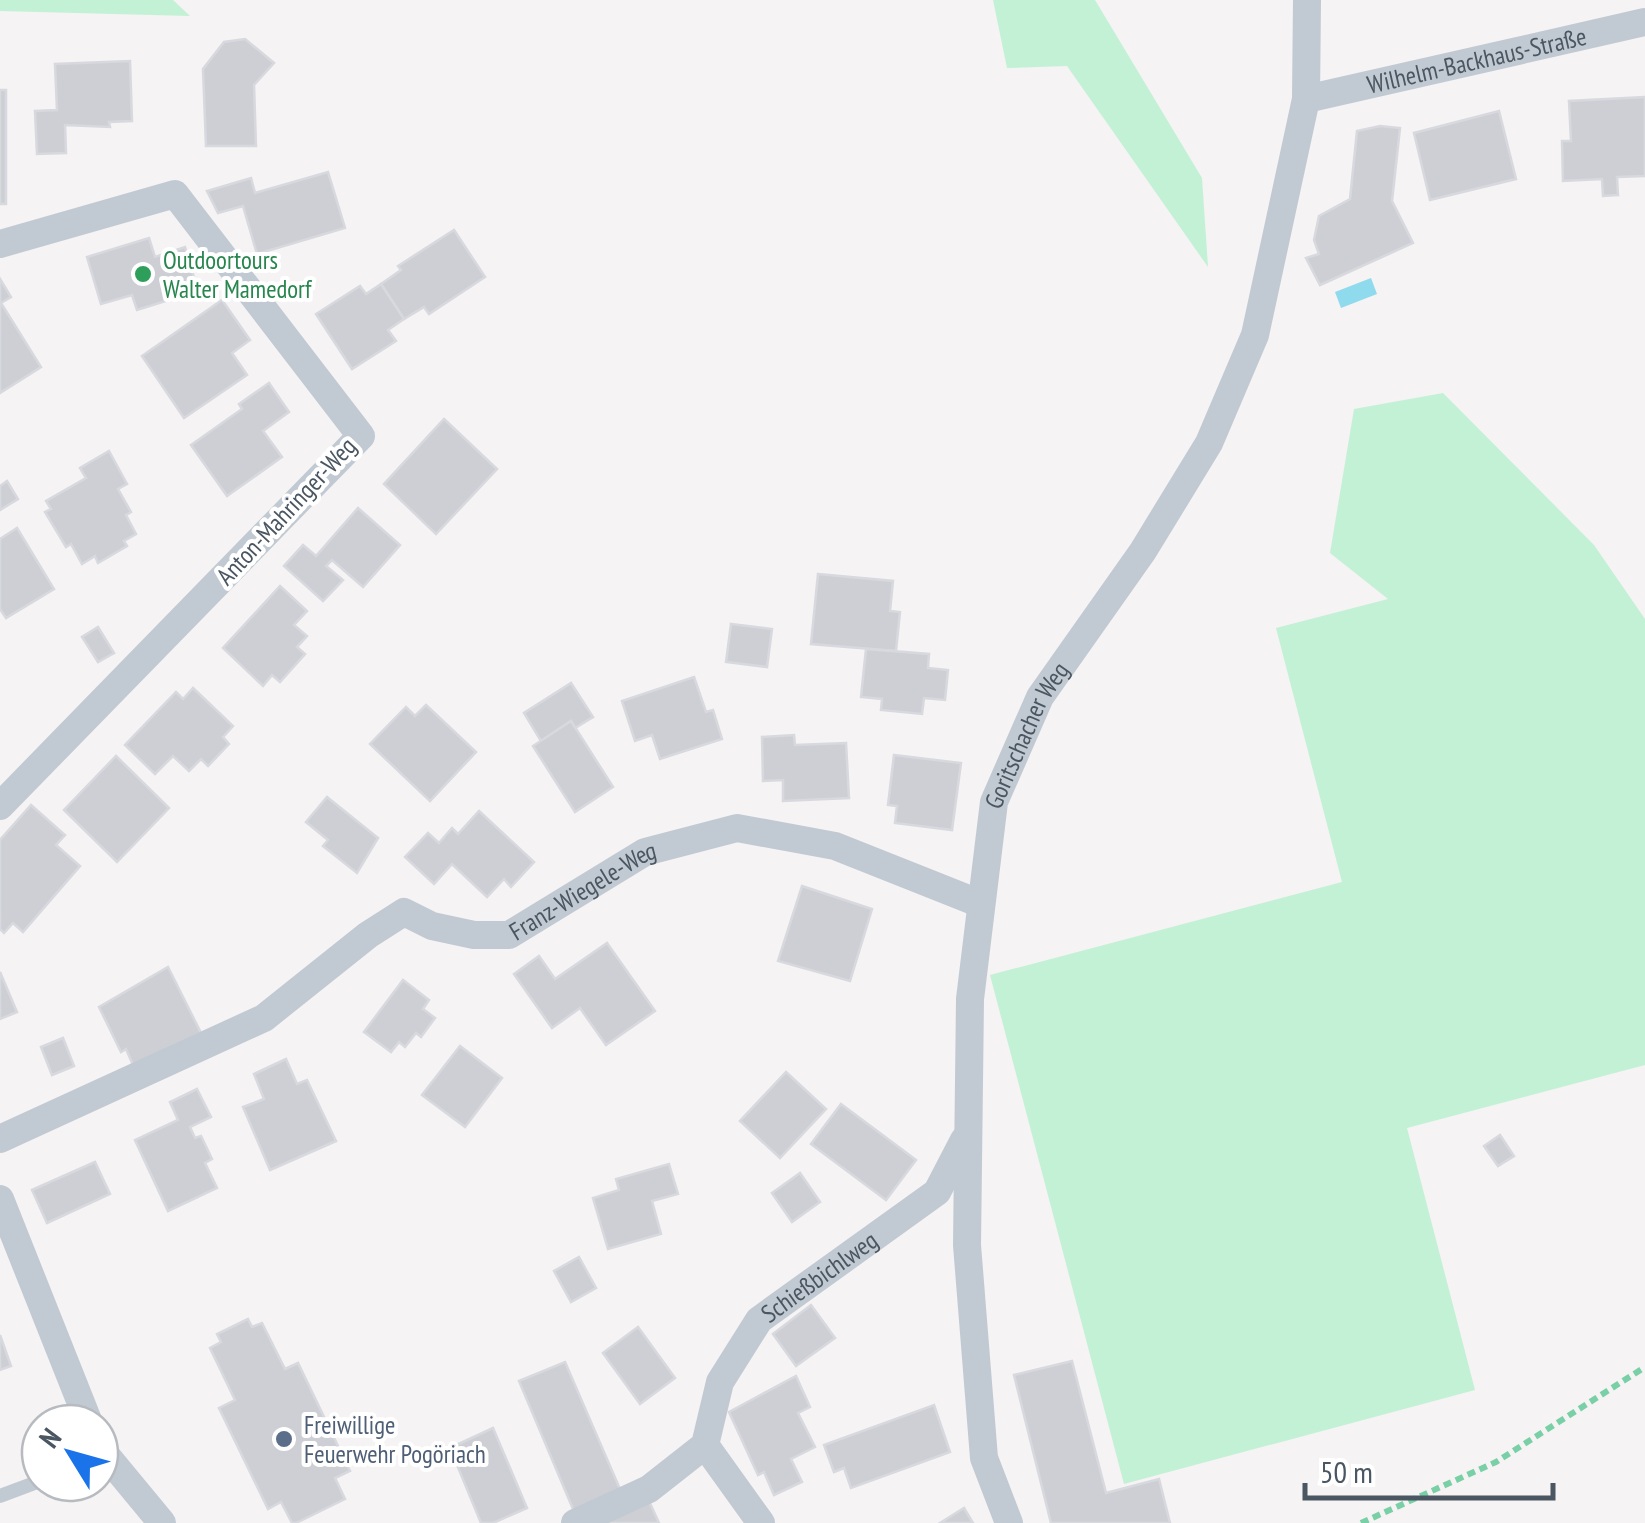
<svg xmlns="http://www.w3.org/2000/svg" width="1645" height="1523" font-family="'PT Sans Narrow',sans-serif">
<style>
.green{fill:#c3f1d5}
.water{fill:#90daee}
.building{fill:#cdcfd5;stroke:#d7d9de;stroke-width:2.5}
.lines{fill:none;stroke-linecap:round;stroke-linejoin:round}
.path{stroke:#7ad0a6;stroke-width:6;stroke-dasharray:8 5;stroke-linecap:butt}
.service{stroke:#c1cad2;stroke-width:14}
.minor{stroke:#c1cad2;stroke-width:28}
.leisure-dot{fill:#2e9e5b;stroke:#fff;stroke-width:4}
.service-dot{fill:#5c6f8a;stroke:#fff;stroke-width:4}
.labels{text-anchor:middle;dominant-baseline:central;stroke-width:8;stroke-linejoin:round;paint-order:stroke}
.street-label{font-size:25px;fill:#4a5661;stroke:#fff}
.leisure-label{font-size:25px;fill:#27864d;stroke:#fff;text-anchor:start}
.service-label{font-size:25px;fill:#4e5e75;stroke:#fff;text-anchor:start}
</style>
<rect width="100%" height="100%" fill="#f5f3f3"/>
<g class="green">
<polygon points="0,0 173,0 190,16 0,11"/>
<polygon points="993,0 1095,0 1202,178 1208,267 1067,66 1007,68"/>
<polygon points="1443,393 1594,545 1645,619 1645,1065 1407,1128 1475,1390 1124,1484 990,975 1342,882 1276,628 1388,599 1330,553 1354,409"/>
</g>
<polygon class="water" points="1371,278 1377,294 1341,308 1335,292"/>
<g class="building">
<polygon points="245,39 274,63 254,85 256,146 206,146 203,69 224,42"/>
<polygon points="130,61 132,121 109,122 110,127 65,125 66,153 37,154 35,111 57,110 55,64"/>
<rect x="0" y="90" width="6" height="114"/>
<polygon points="1645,97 1645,176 1617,177 1618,195 1603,196 1602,179 1563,181 1562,141 1571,141 1569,101"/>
<polygon points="1499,111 1516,179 1430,200 1414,133"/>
<polygon points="1380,126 1400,128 1392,201 1413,243 1320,285 1306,258 1319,254 1314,240 1319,216 1350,199 1357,131"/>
<polygon points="328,172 345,228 257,254 243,206 218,213 207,191 251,178 255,193"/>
<polygon points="454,230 485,277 429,314 424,307 404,319 381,284 401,270 398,266"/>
<polygon points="149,238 155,257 185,247 198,291 137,310 132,295 101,304 87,257"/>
<polygon points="0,279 11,297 1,303 41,367 0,393"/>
<polygon points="381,284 404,319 388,330 396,341 352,369 316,314 360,286 366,294"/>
<polygon points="222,300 250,340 232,353 247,375 184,418 142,356"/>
<polygon points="269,383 289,412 263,431 282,457 227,496 191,445 242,409 239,404"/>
<polygon points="444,419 497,469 436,534 384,484"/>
<polygon points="109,451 127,484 118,489 131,512 126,515 136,534 124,541 127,546 98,563 95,556 82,564 71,544 66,547 45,512 51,509 46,501 86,478 80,468"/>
<polygon points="7,481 18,499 0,510 0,486"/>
<polygon points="358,508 400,545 363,587 332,560 326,566 343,580 323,601 284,566 303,545 316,556"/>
<polygon points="17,528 54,589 6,618 0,609 0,539"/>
<polygon points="818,574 893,581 890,611 900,612 896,651 811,644"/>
<polygon points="280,586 307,611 294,625 307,636 297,647 305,654 280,682 272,675 263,686 223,648"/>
<polygon points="731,624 772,629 767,667 726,662"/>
<polygon points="98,627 114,653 98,662 82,637"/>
<polygon points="866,649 929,654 928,668 948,670 945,700 924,698 922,714 881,710 882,699 861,697"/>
<polygon points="694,677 706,712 713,710 722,739 660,759 652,735 635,741 622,701"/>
<polygon points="571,683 593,717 575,728 571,721 541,741 524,713"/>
<polygon points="193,688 233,726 223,737 229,744 208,766 201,759 189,771 173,756 155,774 125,745 176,692 183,699"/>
<polygon points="426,705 476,752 430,801 370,744 406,707 415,716"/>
<polygon points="571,721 613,787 575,812 533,746"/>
<polygon points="794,735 795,745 846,743 849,798 783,801 783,780 763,781 762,737"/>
<polygon points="894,755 961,763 952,830 895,823 897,806 888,805"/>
<polygon points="116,756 169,808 117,862 64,810"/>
<polygon points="327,797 378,838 357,873 323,846 328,840 306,822"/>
<polygon points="31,805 65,835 56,845 80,866 23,932 13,923 4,933 0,929 0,840"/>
<polygon points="479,811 534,862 511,887 504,879 487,897 452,864 434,884 405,857 428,833 439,843 452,828 458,834"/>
<polygon points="802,886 872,909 850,981 778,961"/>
<polygon points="607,943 655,1011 606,1045 580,1008 552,1028 514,974 539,956 555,979"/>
<polygon points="168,967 201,1033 133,1065 126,1049 121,1052 99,1007"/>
<polygon points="0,972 17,1012 0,1019"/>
<polygon points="403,980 429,1000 423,1009 435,1018 421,1037 416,1033 405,1047 399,1042 391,1052 364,1032"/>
<polygon points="63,1038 74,1066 52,1075 41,1047"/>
<polygon points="460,1046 502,1078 465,1127 422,1095"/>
<polygon points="286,1059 297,1084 307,1080 336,1141 270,1170 243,1107 264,1099 254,1074"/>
<polygon points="786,1072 826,1109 780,1158 740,1121"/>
<polygon points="197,1089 211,1117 190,1127 195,1138 201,1136 212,1159 205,1163 217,1188 168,1211 135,1140 178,1120 170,1102"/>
<polygon points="841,1104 916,1160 886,1200 811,1144"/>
<polygon points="1500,1135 1514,1156 1498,1166 1484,1146"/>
<polygon points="95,1162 110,1194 47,1223 32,1190"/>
<polygon points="669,1164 678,1194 652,1201 661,1234 608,1249 593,1198 619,1190 616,1179"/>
<polygon points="800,1173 820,1202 792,1222 772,1193"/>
<polygon points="579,1257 596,1288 571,1302 554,1271"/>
<polygon points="811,1305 835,1338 796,1366 773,1334"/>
<polygon points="248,1319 252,1327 262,1323 285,1369 298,1363 350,1471 335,1478 345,1499 296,1523 292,1523 281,1502 268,1509 219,1408 235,1400 210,1348 221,1342 217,1334"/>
<polygon points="638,1327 675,1378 640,1404 603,1353"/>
<polygon points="0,1335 11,1366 0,1370"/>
<polygon points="1072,1361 1106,1493 1159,1479 1170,1523 1051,1523 1014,1375"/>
<polygon points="565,1362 623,1496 576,1516 519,1381"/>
<polygon points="796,1376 810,1407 798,1413 815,1447 791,1459 802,1482 774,1495 764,1472 758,1475 729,1412"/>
<polygon points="934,1405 950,1452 851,1488 844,1468 834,1472 824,1445"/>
<polygon points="493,1428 527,1508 493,1523 481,1523 450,1448"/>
<polygon points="649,1501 659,1523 601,1523"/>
<polygon points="964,1508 973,1523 940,1523"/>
</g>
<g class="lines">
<polyline class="path" points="1361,1523 1496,1462 1645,1367"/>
<polyline class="service" points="0,1496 40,1481"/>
<g class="minor">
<path id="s1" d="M 1306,99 L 1645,22"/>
<polyline points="0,244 175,194 361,436 0,806"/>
<path id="s2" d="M 0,1139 L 264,1018 L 368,935 L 404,912 L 432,926 L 474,935 L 509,935 L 645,852 L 737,828 L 835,846 L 981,904"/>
<polyline points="0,1199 89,1423"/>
<polyline points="705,1445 761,1523"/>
<polyline points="100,1448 162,1523"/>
<path id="s3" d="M 575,1523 L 649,1489 L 705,1445 L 720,1382 L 759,1320 L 937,1192 L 964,1140"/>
<path id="s4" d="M 1009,1523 L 984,1458 L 967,1245 L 970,999 L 994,802 L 1040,697 L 1143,551 L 1209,443 L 1255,335 L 1306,99 L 1307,0"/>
</g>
</g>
<circle class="leisure-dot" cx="143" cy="274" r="10"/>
<circle class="service-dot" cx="284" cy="1439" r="10"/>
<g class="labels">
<g class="street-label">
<text stroke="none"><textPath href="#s1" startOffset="175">Wilhelm-Backhaus-Straße</textPath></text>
<text transform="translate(286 511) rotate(-47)">Anton-Mahringer-Weg</text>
<text stroke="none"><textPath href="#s4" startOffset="802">Goritschacher Weg</textPath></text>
<text stroke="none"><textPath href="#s2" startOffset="662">Franz-Wiegele-Weg</textPath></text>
<text stroke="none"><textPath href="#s3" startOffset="365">Schießbichlweg</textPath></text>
</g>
<g class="leisure-label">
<text x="163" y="260">Outdoortours<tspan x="163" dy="29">Walter Mamedorf</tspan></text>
</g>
<g class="service-label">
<text x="304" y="1425">Freiwillige<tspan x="304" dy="29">Feuerwehr Pogöriach</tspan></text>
</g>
</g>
<g transform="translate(70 1453) rotate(307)"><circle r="48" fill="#ffffff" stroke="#b7bbc0" stroke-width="2.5"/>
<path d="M0-8L18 38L0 25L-18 38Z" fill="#1a73e8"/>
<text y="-15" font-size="28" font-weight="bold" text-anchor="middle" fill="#4a5661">N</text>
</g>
<path d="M1305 1483v15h248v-15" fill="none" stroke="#4a5661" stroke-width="5"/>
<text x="1320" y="1483" font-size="30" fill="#4a5661" stroke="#ffffff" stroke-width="8" paint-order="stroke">50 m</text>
</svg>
